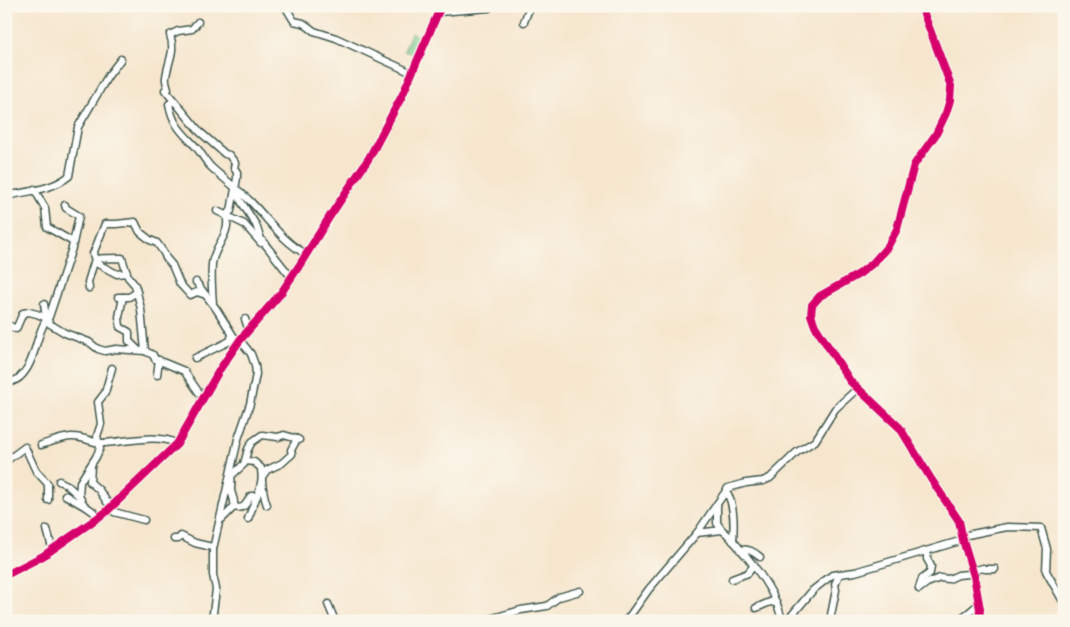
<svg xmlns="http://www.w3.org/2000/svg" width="1070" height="627" font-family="'Patrick Hand',sans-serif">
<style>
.green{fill:#78c98a;stroke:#4c835f}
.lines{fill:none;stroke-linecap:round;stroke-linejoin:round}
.minor-casing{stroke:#3f564b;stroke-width:9}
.minor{stroke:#fff;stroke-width:6}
.cycleway-casing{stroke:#fbf7ec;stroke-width:11}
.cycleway{stroke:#d6006c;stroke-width:8}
</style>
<rect width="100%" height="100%" fill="#fbf7ec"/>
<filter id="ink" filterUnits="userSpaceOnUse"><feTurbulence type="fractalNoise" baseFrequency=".02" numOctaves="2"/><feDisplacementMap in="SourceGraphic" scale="10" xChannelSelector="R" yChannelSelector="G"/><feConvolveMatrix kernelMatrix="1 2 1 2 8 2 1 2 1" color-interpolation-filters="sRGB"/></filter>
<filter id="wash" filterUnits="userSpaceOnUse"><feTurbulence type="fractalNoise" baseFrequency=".0096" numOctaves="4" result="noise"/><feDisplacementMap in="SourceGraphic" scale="20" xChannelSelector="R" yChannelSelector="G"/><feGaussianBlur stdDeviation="1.12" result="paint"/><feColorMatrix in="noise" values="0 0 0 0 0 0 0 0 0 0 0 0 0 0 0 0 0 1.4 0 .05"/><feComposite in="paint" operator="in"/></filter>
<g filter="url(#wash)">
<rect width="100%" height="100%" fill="#f6e6ce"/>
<polygon class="green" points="411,33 421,38 413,54 404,51"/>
</g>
<g filter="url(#ink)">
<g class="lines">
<defs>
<g id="minor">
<polyline points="285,6 294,21 303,23 314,31 336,38 412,73"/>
<polyline points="921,6 951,86 950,100 946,113 936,134 914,165 897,229 888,246 873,263 859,274 820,296 812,305 811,315 815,326 850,381 900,428 931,479 959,521 963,540 974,576 980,609 979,621"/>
<polyline points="439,12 489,8 490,6"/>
<path d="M 198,22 L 192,29 L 178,31 L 170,35 C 176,51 168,61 166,77 C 165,80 167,84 168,89 L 165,90 L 200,132 L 225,154 L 229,155 L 235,163 L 234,168 L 237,172 L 237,178 L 231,211 L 226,215 C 232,234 214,245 212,264 C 211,277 212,291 213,304"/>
<polyline points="524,22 530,6"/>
<path d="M 174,101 L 169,104 C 173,126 183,133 197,148 C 202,154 205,161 211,167 C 224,179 238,189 251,202 C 269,220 283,242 306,254"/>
<polyline points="34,189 45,208 47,227 73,242"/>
<polyline points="236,191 237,195 256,225 261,239 291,277"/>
<path d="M 6,196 C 28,191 52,190 69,176 L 78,127 L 108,76 L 121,59"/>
<polyline points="217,211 244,224 261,243"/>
<polyline points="127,273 117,274 96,263 93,254 105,224 116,224 135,222 140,232 150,240 157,243 164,253 166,258 172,265 180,284 190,295 197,292 206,295"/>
<polyline points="196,282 217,310 234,337 240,340 251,354 255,365 256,374 250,404 238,439 213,549 213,575 216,589 212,621"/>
<path d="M 89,288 L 88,282 L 95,259 C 105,258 112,258 122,258 L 128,277 L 135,285 L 137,292 L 141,309 L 145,351 L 153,355 L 155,359 L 184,371 L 202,397"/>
<polyline points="118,297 129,297 137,292"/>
<polyline points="123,297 119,317 120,327 129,332 129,341 137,349"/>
<polyline points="44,304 46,318"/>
<polyline points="46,318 49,317 72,248 79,216 66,208 65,205"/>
<polyline points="245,319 249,331"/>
<polyline points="6,324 16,329 23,313 29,312 37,314 46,318 50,324 65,333 89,342 98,349 105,351 116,349 145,351"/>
<polyline points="195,358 230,341 232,335"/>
<polyline points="157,375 159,360"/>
<path d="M 6,384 C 11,382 17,380 20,377 C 36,362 35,337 46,320"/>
<path d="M 41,445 C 51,442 60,438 71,437 C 82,436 90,442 101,443 C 121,443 159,432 177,444"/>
<polyline points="6,461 25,447 36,471 48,484 48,500"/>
<path d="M 245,461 L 254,462 L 261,468 C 262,481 262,493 267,505"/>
<polyline points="91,466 90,482 99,490 107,502 111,503 114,512 144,520"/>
<polyline points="59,481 67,485 79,496"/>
<path d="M 726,491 C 735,504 734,526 733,541"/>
<polyline points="65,495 84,506"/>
<polyline points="717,505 717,523 722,530"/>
<path d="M 234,507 C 235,498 232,497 231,490 C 231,485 232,481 231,476 L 244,464 L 248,449 L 252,442 L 262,435 L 278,437 L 284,435 L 297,439"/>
<polyline points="97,518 95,513 84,505 79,496 80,482 96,457 100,448 97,436 101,424 98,402 105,393 112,368"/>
<path d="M 222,519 L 234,507 C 245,510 246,503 251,496 L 257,496"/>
<polyline points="248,519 260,488 262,477 267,470 282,463 292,454 291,450 297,439 299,440"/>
<polyline points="47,529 52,548"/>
<path d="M 697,533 L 722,530 L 727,534 C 745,554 765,577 776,602 C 779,608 780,615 783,621"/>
<polyline points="962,536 1007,527 1041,528 1047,549 1046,571 1064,603"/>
<polyline points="174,539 178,539 181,536 195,543 212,547 213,549"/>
<path d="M 740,550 C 748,548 754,552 760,557"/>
<polyline points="6,575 43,556 106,512 177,444 220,369 240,340 281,293 299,266 330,216 369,158 402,96 441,6"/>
<polyline points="732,579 748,573 754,565"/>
<polyline points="919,588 922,579 930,573 931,566 927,559 927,551"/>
<polyline points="919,589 927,583 940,578 949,579 958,575 968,574 972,571 983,568 985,569 995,569"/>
<polyline points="328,604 335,621"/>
<polyline points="756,608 770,602 776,603"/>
<polyline points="831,615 836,590 835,584 839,575"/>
<polyline points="979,618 989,621"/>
<polyline points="483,621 521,610 547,606 559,597 580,591"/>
<polyline points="626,621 649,589 697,533 728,488 746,483 763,481 770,478 797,452 815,441 835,409 857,389"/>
<polyline points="787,621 813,590 832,575 855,572 963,540"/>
<path d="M 957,621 C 962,618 975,608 978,604"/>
</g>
</defs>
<use href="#minor" class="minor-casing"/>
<use href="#minor" class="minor"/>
<defs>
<g id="cycleway">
<polyline points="921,6 951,86 950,100 946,113 936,134 914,165 897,229 888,246 873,263 859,274 820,296 812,305 811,315 815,326 850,381 900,428 931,479 959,521 963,540 974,576 980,609 979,621"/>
<polyline points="6,575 43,556 106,512 177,444 220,369 240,340 281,293 299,266 330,216 369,158 402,96 441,6"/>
</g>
</defs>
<use href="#cycleway" class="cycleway-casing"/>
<use href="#cycleway" class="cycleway"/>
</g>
</g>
<rect width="1070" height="627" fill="none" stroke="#fbf7ec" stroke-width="25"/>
</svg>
